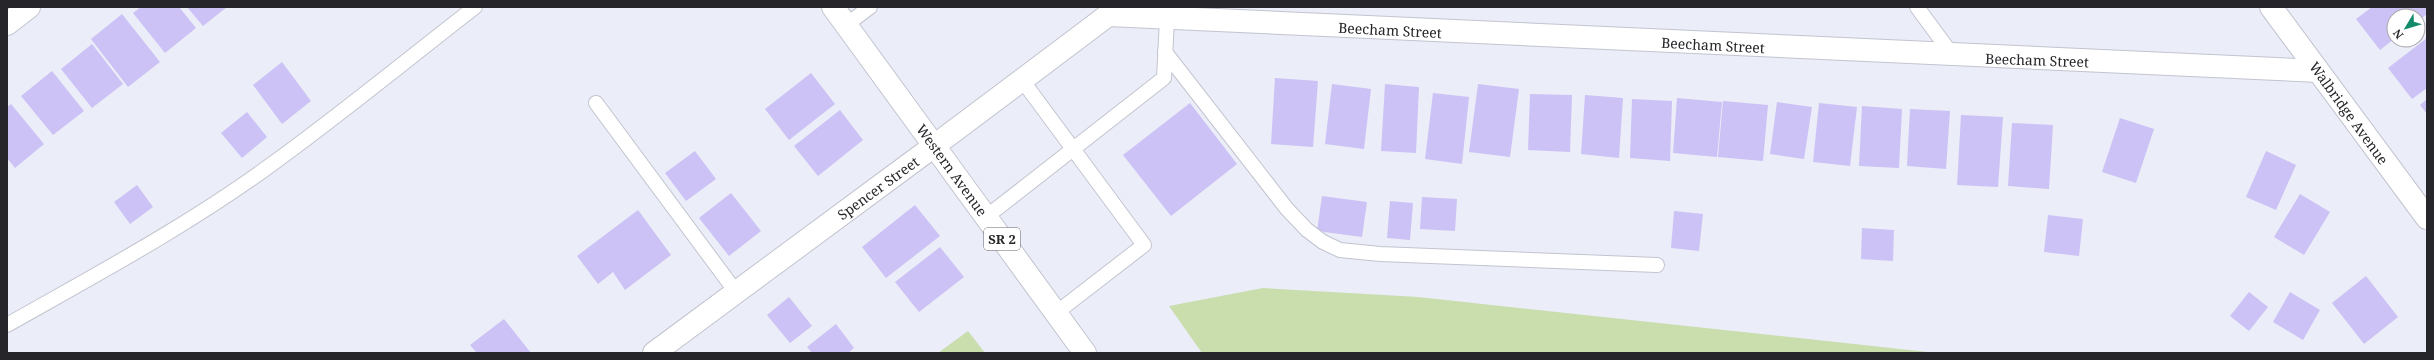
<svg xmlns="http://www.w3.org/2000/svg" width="2434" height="360" font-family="'Noto Serif',serif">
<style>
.green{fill:#c9ddad}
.building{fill:#ccc2f5}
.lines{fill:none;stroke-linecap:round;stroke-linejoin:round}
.lane-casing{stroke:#c2c4cf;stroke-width:16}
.street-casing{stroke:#c2c4cf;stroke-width:24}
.secondary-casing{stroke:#c2c4cf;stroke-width:24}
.primary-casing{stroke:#c2c4cf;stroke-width:24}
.lane{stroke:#fff;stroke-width:14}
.street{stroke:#fff;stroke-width:22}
.secondary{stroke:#fff;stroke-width:22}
.primary{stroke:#fff;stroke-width:22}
.labels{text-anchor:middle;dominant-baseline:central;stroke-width:3;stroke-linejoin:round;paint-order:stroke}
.shield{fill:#fff;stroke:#67676a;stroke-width:1}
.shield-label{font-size:13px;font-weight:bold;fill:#26262a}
.street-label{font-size:14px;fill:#26262a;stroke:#fff}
</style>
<rect width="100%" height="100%" fill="#ebedf8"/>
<g class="green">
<polygon points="1263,288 1418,297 1937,353 1202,353 1169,306"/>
<polygon points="968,331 985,353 938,353"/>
</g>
<g class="building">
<polygon points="141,7 179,7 196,28 165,53 133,13"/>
<polygon points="187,7 227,7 203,26"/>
<polygon points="2372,7 2427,7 2427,14 2418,21 2418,16 2394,16 2394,39 2380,50 2356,19"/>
<polygon points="122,14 160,62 128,87 91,39"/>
<polygon points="2427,38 2427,88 2412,99 2388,68"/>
<polygon points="92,44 123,84 92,108 61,69"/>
<polygon points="282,62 311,101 282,124 253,85"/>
<polygon points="52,71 84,111 53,135 21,96"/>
<polygon points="811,73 835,104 789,140 765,109"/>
<polygon points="1275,78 1318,81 1313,147 1271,144"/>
<polygon points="1332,84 1371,89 1364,149 1325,144"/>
<polygon points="1385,84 1419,87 1416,153 1381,151"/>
<polygon points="1478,84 1519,89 1510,157 1469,152"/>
<polygon points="1433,93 1469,97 1462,164 1425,159"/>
<polygon points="1530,94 1572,95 1570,152 1528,150"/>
<polygon points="1585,95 1623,98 1619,158 1581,154"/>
<polygon points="1677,98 1722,102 1717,157 1673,153"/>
<polygon points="1632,99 1672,101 1670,161 1630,158"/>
<polygon points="2427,99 2427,114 2420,105"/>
<polygon points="1723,101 1768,105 1763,161 1718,157"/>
<polygon points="1777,102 1812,107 1804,159 1770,154"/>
<polygon points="1190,103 1237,164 1171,216 1123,155"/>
<polygon points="1819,103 1857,107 1850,166 1813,162"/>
<polygon points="11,104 44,144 15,168 7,158 7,107"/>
<polygon points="1862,106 1902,109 1899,168 1859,166"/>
<polygon points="1910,109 1950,111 1946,169 1907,166"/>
<polygon points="840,110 863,140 818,176 794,146"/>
<polygon points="247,112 267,137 242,158 221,133"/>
<polygon points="1961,115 2003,117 1998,187 1957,185"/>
<polygon points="2120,118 2154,129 2136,183 2102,172"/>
<polygon points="2012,123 2053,125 2049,189 2008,186"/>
<polygon points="695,151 716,179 686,201 665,173"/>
<polygon points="2266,151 2296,165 2276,210 2246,197"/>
<polygon points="137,185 153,207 130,224 114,202"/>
<polygon points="731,193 761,231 729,256 699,218"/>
<polygon points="2300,194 2330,212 2304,255 2274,237"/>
<polygon points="1322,196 1367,202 1362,237 1317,231"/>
<polygon points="1422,197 1457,199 1455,231 1420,229"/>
<polygon points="1390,201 1413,203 1410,240 1387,238"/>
<polygon points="915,205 940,236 886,278 862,247"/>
<polygon points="638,210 671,255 625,290 613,272 598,284 577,256"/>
<polygon points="1674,211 1703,214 1699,251 1671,248"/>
<polygon points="2048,215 2083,219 2079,256 2044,252"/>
<polygon points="1862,228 1894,230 1893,261 1861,259"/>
<polygon points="940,247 964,277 919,312 895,282"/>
<polygon points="2366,276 2398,317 2364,344 2332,303"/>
<polygon points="2249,292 2268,307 2249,331 2230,316"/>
<polygon points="2290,292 2320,310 2303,340 2273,322"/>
<polygon points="789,297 812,326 790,343 767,315"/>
<polygon points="504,319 531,353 477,353 470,345"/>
<polygon points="836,324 854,348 848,353 812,353 807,347"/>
</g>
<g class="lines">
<defs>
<g id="lane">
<polyline points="1917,7 1953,56"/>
<polyline points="846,25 870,7"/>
<polyline points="1165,52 1287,209 1307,230 1323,242 1340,250 1380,254 1657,265"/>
<polyline points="1022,80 1144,245 1056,313"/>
<polyline points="596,103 736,292"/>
<polyline points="986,217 1164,78 1167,19"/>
<path d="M 7,325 C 97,274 189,225 272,164 C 341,114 408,59 475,7"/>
</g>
<g id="street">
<polyline points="2271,7 2427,218"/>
<polyline points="1108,15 2318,71"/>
<polyline points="7,24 29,7"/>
<polyline points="654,353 934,146"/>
</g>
<polyline id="secondary" points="934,146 1119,7"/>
<polyline id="primary" points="833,7 1085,353"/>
</defs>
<use href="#lane" class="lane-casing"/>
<use href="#street" class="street-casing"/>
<use href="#secondary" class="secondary-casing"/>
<use href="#primary" class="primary-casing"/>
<use href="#lane" class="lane"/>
<use href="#street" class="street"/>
<use href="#secondary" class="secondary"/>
<use href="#primary" class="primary"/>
</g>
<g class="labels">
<rect class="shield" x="984" y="228" width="36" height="22" rx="3"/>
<g class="shield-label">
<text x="1002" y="239">SR 2</text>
</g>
<g class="street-label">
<text transform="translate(1390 30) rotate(3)">Beecham Street</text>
<text transform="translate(1713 45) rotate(3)">Beecham Street</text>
<text transform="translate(2037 60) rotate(2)">Beecham Street</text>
<text transform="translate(2349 113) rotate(54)">Walbridge Avenue</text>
<text transform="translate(952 170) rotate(54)">Western Avenue</text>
<text transform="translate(878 188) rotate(-36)">Spencer Street</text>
</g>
</g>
<rect width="2434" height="360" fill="none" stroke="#26262a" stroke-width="16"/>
<g transform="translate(2406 28) rotate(232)"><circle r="19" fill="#ffffff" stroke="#a8a8aa"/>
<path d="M0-3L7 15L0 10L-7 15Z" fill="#138a6b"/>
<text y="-6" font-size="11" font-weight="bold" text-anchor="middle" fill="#26262a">N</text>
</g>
</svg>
